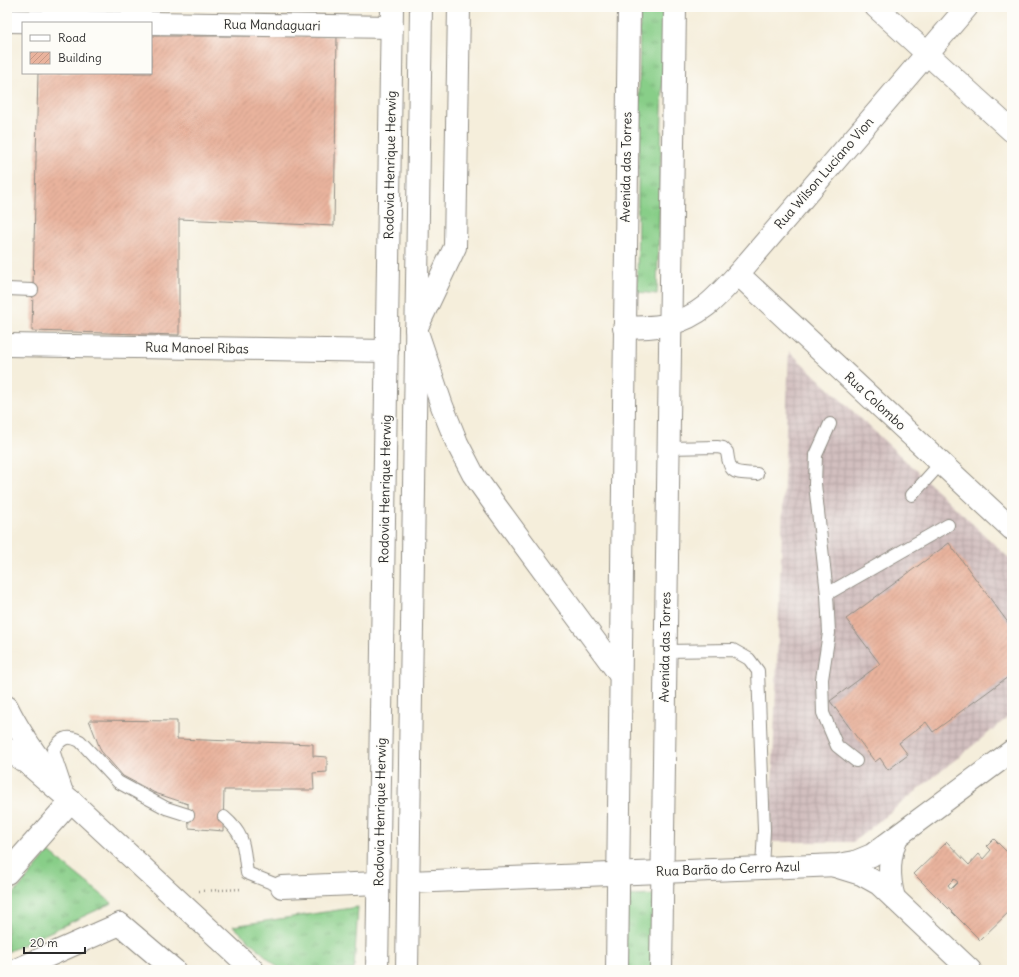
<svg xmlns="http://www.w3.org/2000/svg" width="1019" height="977" font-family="Delius,sans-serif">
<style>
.industrial{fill:url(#industrial-grid)}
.grass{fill:url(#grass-tufts);stroke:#5a7c5a}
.building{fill:url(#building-hatch);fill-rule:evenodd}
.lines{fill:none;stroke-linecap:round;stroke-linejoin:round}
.lane-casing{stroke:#908c83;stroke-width:14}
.street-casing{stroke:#908c83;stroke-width:24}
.secondary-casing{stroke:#908c83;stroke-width:24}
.highway-casing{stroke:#908c83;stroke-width:24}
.path{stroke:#908c83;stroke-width:2.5;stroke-dasharray:1 3;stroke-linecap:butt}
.lane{stroke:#fff;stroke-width:12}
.street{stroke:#fff;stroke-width:22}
.secondary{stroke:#fff;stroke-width:22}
.highway{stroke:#fff;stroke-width:22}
.labels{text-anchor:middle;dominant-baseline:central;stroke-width:3;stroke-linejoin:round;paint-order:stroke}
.street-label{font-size:13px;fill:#2b2b2b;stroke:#fdfcf7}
</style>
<defs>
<pattern id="industrial-grid" width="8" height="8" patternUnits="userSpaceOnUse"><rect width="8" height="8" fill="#d2bfbf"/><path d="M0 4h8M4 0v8" fill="none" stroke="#b4a4a4"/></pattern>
<pattern id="grass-tufts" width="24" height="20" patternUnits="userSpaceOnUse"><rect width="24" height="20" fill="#88ce88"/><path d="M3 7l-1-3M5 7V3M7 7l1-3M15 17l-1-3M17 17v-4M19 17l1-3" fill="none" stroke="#6fa76f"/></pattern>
<pattern id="building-hatch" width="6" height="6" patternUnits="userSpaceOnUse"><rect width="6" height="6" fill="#e9b39d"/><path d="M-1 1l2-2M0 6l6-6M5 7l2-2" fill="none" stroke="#c89a87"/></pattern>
</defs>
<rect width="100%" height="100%" fill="#fdfcf7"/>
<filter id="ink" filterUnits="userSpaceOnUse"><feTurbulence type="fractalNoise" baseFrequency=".025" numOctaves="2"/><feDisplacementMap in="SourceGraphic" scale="8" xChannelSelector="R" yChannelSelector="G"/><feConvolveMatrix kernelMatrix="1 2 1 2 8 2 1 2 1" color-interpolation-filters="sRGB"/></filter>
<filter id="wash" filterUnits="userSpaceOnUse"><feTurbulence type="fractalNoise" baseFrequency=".012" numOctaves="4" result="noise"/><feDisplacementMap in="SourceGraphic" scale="16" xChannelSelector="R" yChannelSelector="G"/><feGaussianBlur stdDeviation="0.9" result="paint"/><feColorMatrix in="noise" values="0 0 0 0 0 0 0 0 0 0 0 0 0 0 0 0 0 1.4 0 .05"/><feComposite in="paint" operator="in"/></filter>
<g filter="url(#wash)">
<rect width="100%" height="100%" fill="#f5eedb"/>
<polygon class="industrial" points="789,351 1012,561 1012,714 853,842 770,842"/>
<g class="grass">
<polygon points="640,7 665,7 657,294 637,292"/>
<polygon points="49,852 112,903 7,952 7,902"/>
<polygon points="655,895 654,970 625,970 626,896"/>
<polygon points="358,907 354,970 281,970 233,926"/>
</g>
<g id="blocks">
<g class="building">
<polygon points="151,36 337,36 334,226 179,219 179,335 32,331 38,73 151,73"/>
<polygon points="949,543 1012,628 1012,674 933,732 926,722 899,743 908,755 888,770 880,758 875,762 830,701 880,664 846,619"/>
<polygon points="89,720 177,721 177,739 313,744 313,756 327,757 327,772 313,773 314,790 224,790 223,831 189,828 188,804 155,793 123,776 101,751"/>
<path d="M 994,839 L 1012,857 L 1012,909 L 980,940 L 914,874 L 947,842 L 969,865 L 979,854 L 983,859 L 991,850 L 987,846 ZM 954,879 L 958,882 L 951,889 L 948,885 Z"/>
</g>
</g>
</g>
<g filter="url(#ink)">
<use href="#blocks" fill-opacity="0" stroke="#908c83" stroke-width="1"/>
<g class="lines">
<defs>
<g id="lane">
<polyline points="7,289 32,290"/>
<path d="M 668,448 L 717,447 L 723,448 L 727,452 C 730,476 734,472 757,474"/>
<polyline points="912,495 941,463"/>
<polyline points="827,594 815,484 816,455 830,424"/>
<polyline points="665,651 733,650 749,659 758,671 764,830 762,868"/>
<polyline points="856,761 837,746 823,713 822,679 829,633 827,594 948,525"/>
<path d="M 68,795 L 53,750 C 61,739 66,734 80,741 L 118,782 L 166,808 L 188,815"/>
<path d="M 224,817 C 246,836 243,846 247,873 L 282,887"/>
</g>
<g id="street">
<polyline points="459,7 455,247 416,329 442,406 457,443 473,474 495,505 620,675"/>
<polyline points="7,21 151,23"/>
<polyline points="151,23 392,27"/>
<polyline points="738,274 1012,529"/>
<path d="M 624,328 C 638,327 656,328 670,324 C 701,316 717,297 738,274 L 967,7"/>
<polyline points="7,345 387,351"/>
<polyline points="282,887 378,883"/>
<polyline points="16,970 120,924 174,970"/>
</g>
<g id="secondary">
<polyline points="876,7 1012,131"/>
<path d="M 7,707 C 18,730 32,750 47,770"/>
<polyline points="7,749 28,764 71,801 253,970"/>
<polyline points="835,866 861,874 879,884 970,970"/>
<polyline points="7,873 71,801"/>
<polyline points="409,882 838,865 855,862 872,855 1012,751"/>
<path d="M 894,898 C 888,877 888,858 897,837"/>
<polyline points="617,970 629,7"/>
<polyline points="661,970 675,7"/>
</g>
<g id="highway">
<polyline points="377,970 392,7"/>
<polyline points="407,970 421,7"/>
</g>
</defs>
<use href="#lane" class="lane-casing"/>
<use href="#street" class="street-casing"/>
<use href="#secondary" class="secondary-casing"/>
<use href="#highway" class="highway-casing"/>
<polyline class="path" points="199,891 242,889"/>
<use href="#lane" class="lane"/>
<use href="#street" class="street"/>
<use href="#secondary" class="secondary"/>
<use href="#highway" class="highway"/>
</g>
</g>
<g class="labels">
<g class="street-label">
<text transform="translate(272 25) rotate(1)">Rua Mandaguari</text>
<text transform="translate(390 165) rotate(-89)">Rodovia Henrique Herwig</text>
<text transform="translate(626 167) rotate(-89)">Avenida das Torres</text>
<text transform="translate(824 173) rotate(-49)">Rua Wilson Luciano Vion</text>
<text transform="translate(197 348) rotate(1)">Rua Manoel Ribas</text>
<text transform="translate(875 401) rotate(43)">Rua Colombo</text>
<text transform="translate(385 489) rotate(-89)">Rodovia Henrique Herwig</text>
<text transform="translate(665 647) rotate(-89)">Avenida das Torres</text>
<text transform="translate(380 812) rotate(-89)">Rodovia Henrique Herwig</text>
<text transform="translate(728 869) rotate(-2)">Rua Barão do Cerro Azul</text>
</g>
</g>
<rect width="1019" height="977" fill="none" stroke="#fdfcf7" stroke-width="24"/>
<rect x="22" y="22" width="130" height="52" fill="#fdfcf7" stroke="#a9a8a5"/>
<rect x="30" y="35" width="20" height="6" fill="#ffffff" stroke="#a9a8a5"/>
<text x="58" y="42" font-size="12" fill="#2b2b2b">Road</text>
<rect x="30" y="52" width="20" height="12" fill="url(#building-hatch)" stroke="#a9a8a5"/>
<text x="58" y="62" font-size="12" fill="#2b2b2b">Building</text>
<path d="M24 947v6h61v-6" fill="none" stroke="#2b2b2b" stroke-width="2"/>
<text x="30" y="947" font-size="12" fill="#2b2b2b" stroke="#fdfcf7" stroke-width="3" paint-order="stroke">20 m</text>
</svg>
